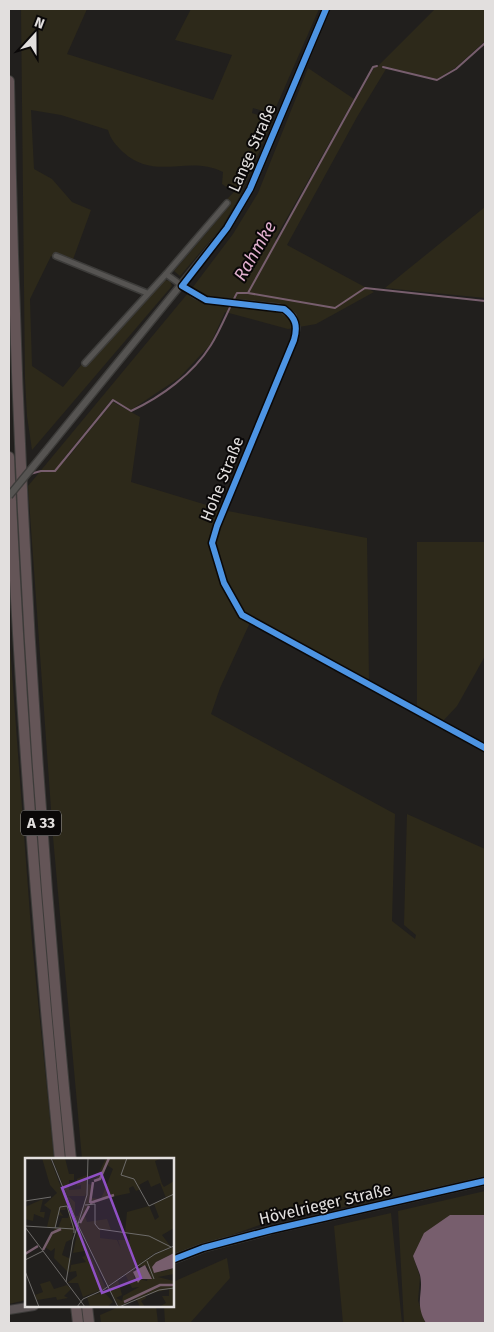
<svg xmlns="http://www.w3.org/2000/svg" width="494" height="1332" font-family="'Fira Sans',sans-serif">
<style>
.green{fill:#2d291a}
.water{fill:#775e6d}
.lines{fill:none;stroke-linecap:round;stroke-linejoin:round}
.stream{stroke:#775e6d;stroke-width:2}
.minor-casing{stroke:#3d3c3a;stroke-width:8}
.tertiary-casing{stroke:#3d3c3a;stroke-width:9}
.secondary-casing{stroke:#3d3c3a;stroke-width:10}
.motorway-casing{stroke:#3d3c3a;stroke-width:12}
.minor{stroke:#565452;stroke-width:5}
.tertiary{stroke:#565452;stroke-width:6}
.secondary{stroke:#5a5354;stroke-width:8}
.motorway{stroke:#645557;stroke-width:10}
.tertiary-bridge-casing{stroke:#3d3c3a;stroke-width:9;stroke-linecap:butt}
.tertiary-bridge{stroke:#565452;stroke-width:6}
.cycleway-casing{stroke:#0a0808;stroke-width:9}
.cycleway{stroke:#4d94e3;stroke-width:6}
.labels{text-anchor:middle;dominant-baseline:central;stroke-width:4;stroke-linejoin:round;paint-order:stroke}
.shield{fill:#0a0808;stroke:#a19e9e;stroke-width:1}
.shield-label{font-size:15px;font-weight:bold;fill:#e2dfde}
.street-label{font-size:16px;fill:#e2dfde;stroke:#0a0808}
.water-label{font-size:18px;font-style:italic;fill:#e2b0cf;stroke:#0a0808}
.inset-river{fill:none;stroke:#775e6d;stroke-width:2.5}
.inset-road{fill:none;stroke:#6e6c6a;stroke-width:1}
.view{fill:#9050c5;fill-opacity:0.15;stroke:#9050c5;stroke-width:2.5}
.inset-edge{fill:none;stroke:#e2dfde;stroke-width:2.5}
</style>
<rect width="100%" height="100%" fill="#211f1d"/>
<g class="green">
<path d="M 21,9 L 87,9 L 67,54 L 213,100 L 232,55 L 175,40 L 191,9 L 319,9 L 273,114 L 253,108 L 252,113 L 273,120 L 240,196 L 222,227 L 180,276 L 174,271 L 231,204 L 227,199 L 234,192 L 222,184 L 223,172 C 188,154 156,182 123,152 C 115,144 111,140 108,130 L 61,115 L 31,110 L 34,169 L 52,179 L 72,202 L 91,210 L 71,265 L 51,256 L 30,299 L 32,366 L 63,387 L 82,364 L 86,366 L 165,280 L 170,281 L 172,286 L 32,450 L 27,416 L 25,379 Z"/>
<polygon points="435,9 485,9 485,41 455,68 437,79 383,66 382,68 386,69 357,117 287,245 374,292 316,324 288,329 225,312 210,345 179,378 131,410 112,399 63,459 66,460 113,402 140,417 131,482 223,510 367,538 369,682 253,616 220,688 211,714 395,814 392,921 415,939 416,935 404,925 407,814 485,849 485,1178 262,1224 173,1256 172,1160 82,1159 53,837 28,486 193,287 233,234 258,193 308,68 354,99 275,239 277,240 374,68 377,67"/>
<polygon points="485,207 485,298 385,288"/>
<polygon points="417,542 485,542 485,656 457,706 442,722 417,708"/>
<polygon points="9,633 32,942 54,1159 26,1160 26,1300 9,1304"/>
<polygon points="485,1191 485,1215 450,1215 413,1256 420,1277 418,1301 426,1323 404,1323 398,1211"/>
<polygon points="391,1213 402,1323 343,1323 334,1226"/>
<polygon points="227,1258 230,1278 190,1323 165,1323 164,1306 172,1306 173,1282"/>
<polygon points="121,1306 156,1306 158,1323 101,1323 100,1315"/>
</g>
<path class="water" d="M 450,1215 L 485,1215 L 485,1323 L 426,1323 C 414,1303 424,1293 420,1275 C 418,1269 415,1262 413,1256 L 424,1233 Z"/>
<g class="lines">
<g class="stream">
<polyline points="383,67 437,80 456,69 485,43"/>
<polyline points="248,293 335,308 365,288 485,301"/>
<path d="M 30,474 L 41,471 L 55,471 L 113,400 L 131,411 C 161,397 193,374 211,345 C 221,329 228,310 237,293 L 248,293 L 373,67 L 377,66"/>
</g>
<defs>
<g id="minor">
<polyline points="56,256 147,293"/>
<polyline points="166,274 227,203"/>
<polyline points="85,363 166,274 195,295 206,300 278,307 293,316 297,328 294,340 217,526 212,543 224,583 242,615 485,748"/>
</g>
<polyline id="tertiary" points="45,452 227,228 250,189 326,9"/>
<g id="secondary">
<polyline points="172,1260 203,1248 271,1230 485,1181"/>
<polyline points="9,1310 34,1306"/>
</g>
<g id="motorway">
<path d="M 9,81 C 15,442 35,801 71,1160"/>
<path d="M 9,457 C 19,692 37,926 60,1160"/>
<polyline points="76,1306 78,1323"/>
<polyline points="87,1306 89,1323"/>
</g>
</defs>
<use href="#minor" class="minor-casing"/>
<use href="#tertiary" class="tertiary-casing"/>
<use href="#secondary" class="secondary-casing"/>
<use href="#motorway" class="motorway-casing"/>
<use href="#minor" class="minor"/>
<use href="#tertiary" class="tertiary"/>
<use href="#secondary" class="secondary"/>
<use href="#motorway" class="motorway"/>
<defs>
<polyline id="tertiary-bridge" points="9,496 45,452"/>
</defs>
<use href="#tertiary-bridge" class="tertiary-bridge-casing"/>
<use href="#tertiary-bridge" class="tertiary-bridge"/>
<defs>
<g id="cycleway">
<path d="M 326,9 L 250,189 L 227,228 L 182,286 L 206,300 L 284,309 C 296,318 298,326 294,340 L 217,526 L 212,543 L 224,583 L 242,615 L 485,748"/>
<polyline points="172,1260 203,1248 271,1230 485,1181"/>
</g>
</defs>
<use href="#cycleway" class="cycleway-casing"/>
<use href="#cycleway" class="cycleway"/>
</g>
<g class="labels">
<rect class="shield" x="21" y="810.5" width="40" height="25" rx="4"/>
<g class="shield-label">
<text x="41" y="823">A 33</text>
</g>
<g class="street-label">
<text transform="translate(252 148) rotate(-66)">Lange Straße</text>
<text transform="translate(222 479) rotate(-68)">Hohe Straße</text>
<text transform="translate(325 1204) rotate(-13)">Hövelrieger Straße</text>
</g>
<g class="water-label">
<text transform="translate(255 251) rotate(-60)">Rahmke</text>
</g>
</g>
<g transform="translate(25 1158)">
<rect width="149" height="149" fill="#211f1d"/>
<path d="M 17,0 L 25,0 L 43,48 L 40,52 L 34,52 L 38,58 L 33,57 L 30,70 L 22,69 L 26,52 L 19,47 L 32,35 L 25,27 ZM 27,0 L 40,0 L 44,16 L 49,16 L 49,22 L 44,22 L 44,32 L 56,31 L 56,27 L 52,28 L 52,21 L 62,17 L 61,38 L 43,38 L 50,44 L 50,58 L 53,58 L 58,47 L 53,64 ZM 137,0 L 130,3 L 137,26 L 139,29 L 149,23 L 149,70 L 137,77 L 146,89 L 130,95 L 83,128 L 54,67 L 63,26 L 68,27 L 81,0 ZM 82,7 L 88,11 L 76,41 L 105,35 L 104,30 L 108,28 L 111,33 L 116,31 L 114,27 L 123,22 L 126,29 L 135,25 L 141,40 L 129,46 L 134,59 L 130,62 L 124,48 L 102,54 L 100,74 L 105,75 L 105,82 L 93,82 L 96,91 L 92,82 L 75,80 L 75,71 L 86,72 L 82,61 L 62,64 L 60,58 L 64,48 L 75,41 L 67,40 L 69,24 L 74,23 ZM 18,41 L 15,54 L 20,54 L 19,60 L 9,56 L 8,63 L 0,61 L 0,49 ZM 45,54 L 48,61 L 45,68 L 50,67 L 47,81 L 41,84 L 37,97 L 46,101 L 44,115 L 29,100 L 30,90 L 26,93 L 20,89 L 30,70 L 33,70 L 37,60 L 43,60 ZM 53,71 L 81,130 L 58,139 L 53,125 L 42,125 L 52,118 L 51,113 L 45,114 L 46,107 L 61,104 L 57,99 L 60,98 L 60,93 L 48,95 ZM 149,89 L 149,95 L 131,104 L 136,114 L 149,110 L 149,116 L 133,119 L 149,123 L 149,149 L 134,149 L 141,145 L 137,138 L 144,138 L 144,131 L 120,137 L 121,140 L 116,143 L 120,149 L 115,149 L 111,140 L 94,149 L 84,130 L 93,122 L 97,137 L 91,140 L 97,143 L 98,138 L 114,129 L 107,130 L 100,116 L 130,96 ZM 116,108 L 122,108 L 124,112 L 122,123 L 109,120 L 109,112 ZM 25,123 L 29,131 L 42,127 L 46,131 L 39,138 L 43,140 L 32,142 L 31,139 L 12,142 L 10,137 L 18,134 L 15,126 ZM 79,134 L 88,144 L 82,149 L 65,149 L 62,139 Z" fill="#2d291a" fill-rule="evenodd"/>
<path d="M 149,95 L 149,110 L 129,115 L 127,109 L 131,104 ZM 120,107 L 127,121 L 116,121 L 113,125 L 108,114 Z" fill="#775e6d"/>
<path class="inset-river" d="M 69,23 L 75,21 L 84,0M 65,45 L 68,24M 65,45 L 89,37M 55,65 L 64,48M 18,92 L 27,75 L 36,71M 0,96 L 13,88M 99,144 L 135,127 L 149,127"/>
<path class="inset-road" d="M 26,0 L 53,67 L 93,149M 102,0 L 96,17 L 109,21 L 124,48 L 149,36M 0,43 L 26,39M 60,47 L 70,46 L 70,66 L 74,71 L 124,78 L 146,89M 0,68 L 49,71 L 49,75M 0,69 L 60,149M 30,70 L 35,49 L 42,48 L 49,71M 0,102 L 18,93M 122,103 L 129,121M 0,113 L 14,149M 41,124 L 48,82 L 62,37 L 63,0M 52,149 L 58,141 L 78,132 L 130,96 L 149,88M 94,149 L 134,132 L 149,130"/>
<path class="view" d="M 76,15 L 116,120 L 77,135 L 37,30 Z"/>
<rect width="149" height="149" class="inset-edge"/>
</g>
<rect width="494" height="1332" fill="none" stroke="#e2dfde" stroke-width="20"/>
<g transform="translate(35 35) rotate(21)" stroke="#0a0808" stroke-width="4" paint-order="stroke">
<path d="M0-4L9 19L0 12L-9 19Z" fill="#e2dfde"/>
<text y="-8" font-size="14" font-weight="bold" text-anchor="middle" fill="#e2dfde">N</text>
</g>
</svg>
